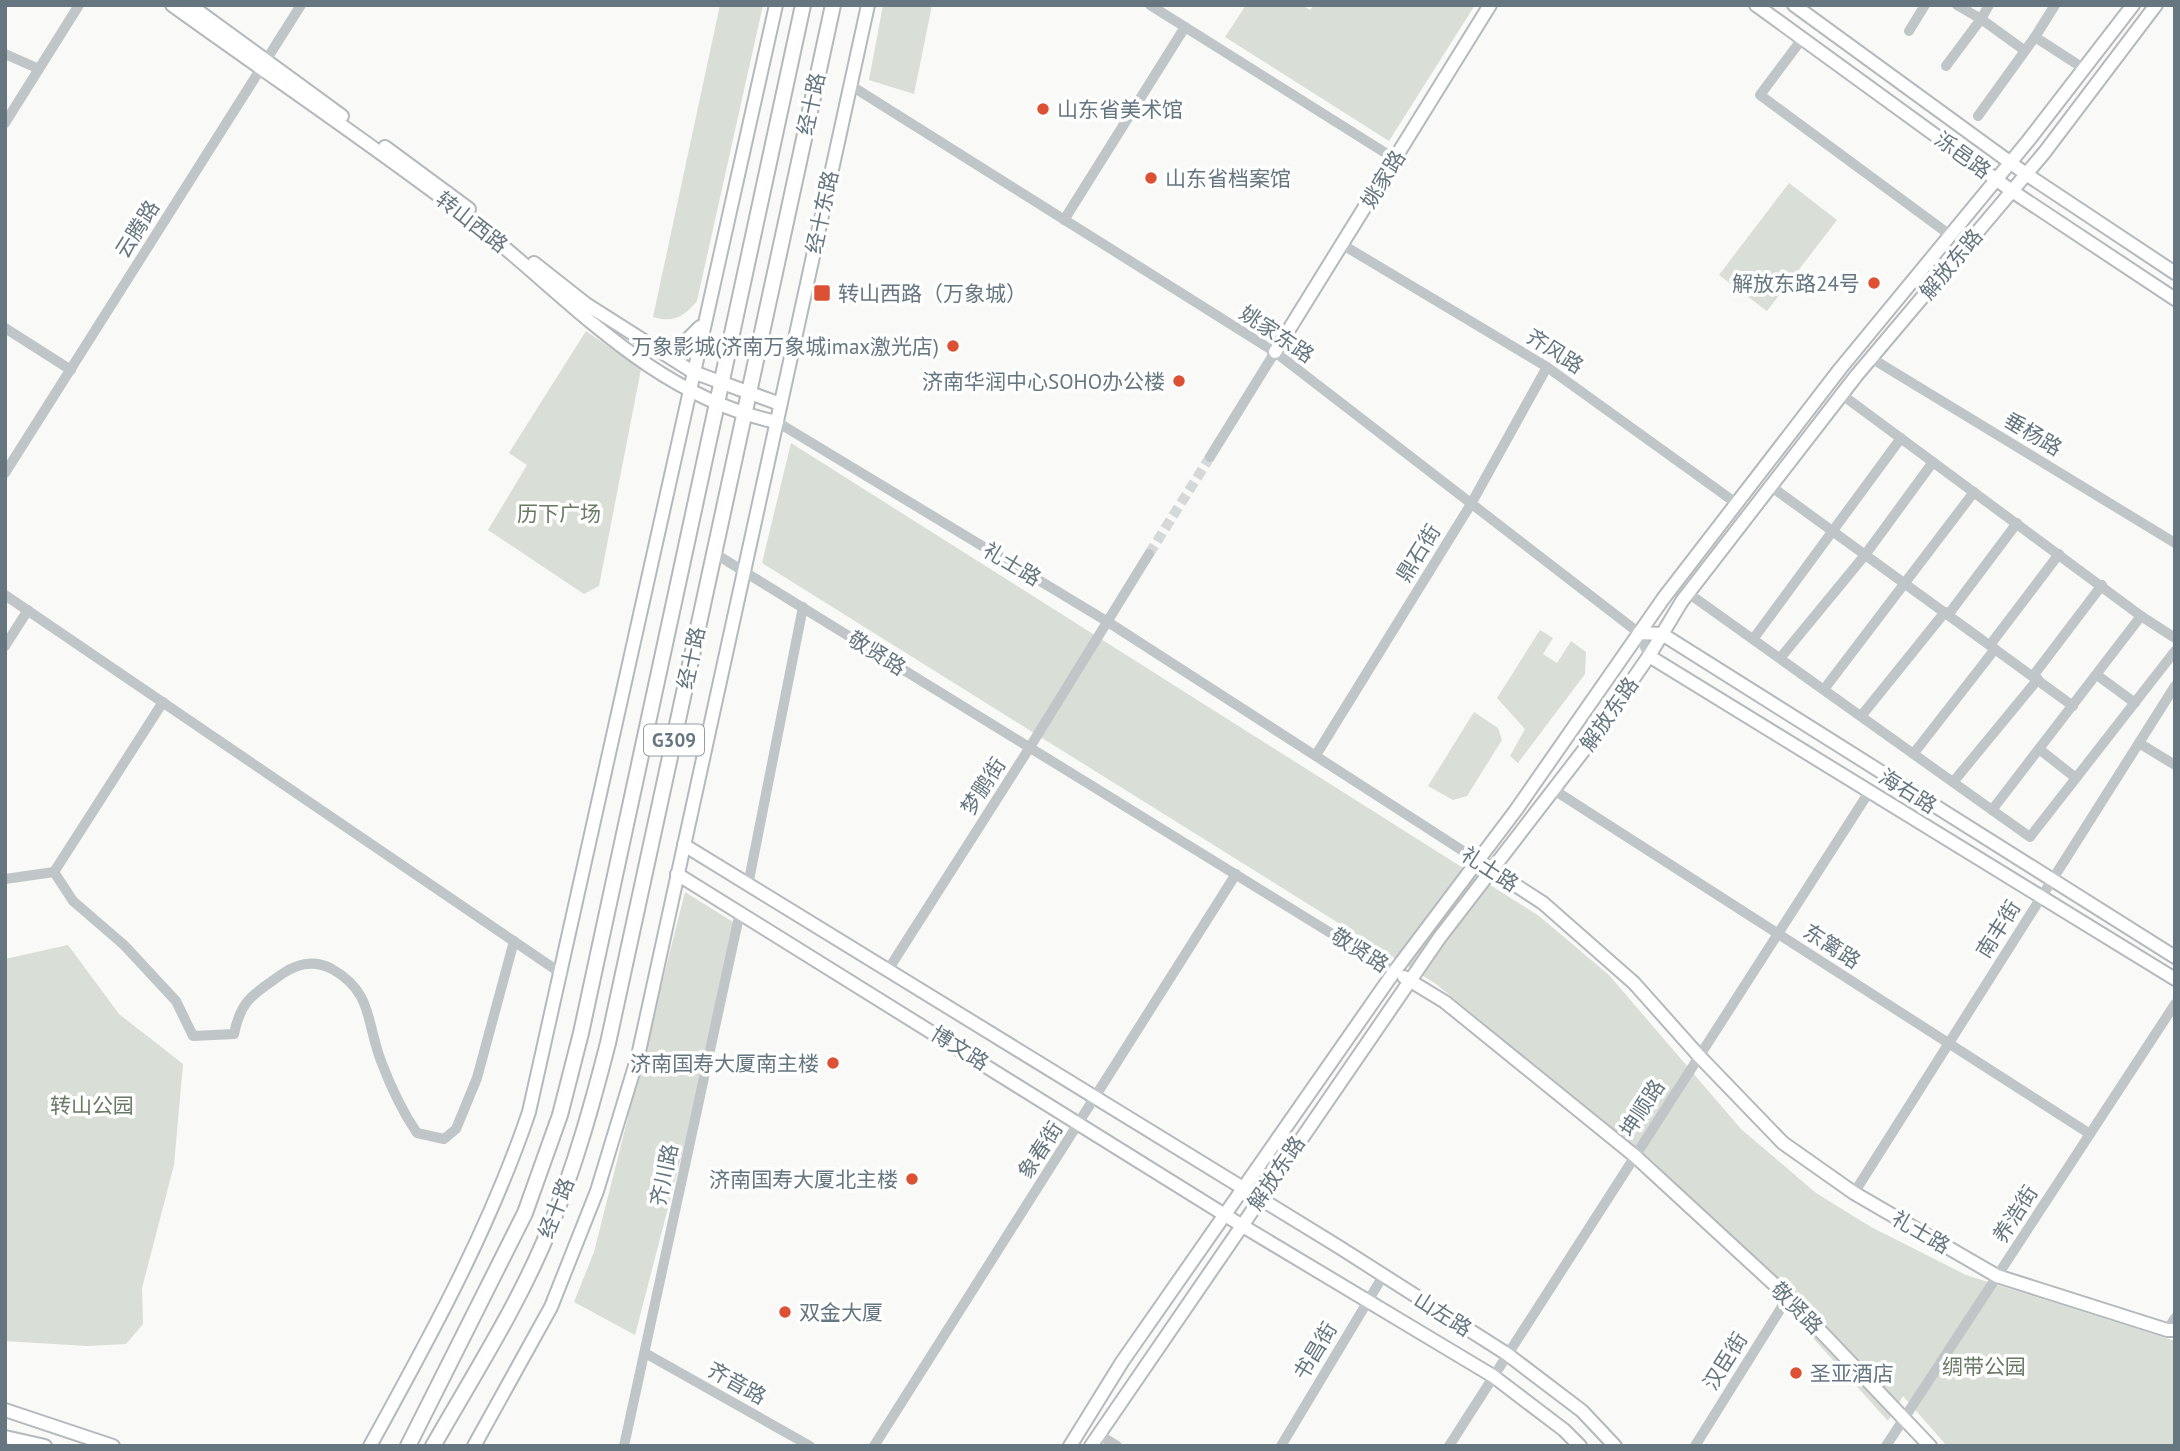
<svg xmlns="http://www.w3.org/2000/svg" width="2180" height="1451" font-family="'PT Sans','Noto Sans SC',sans-serif">
<style>
.green{fill:#d9ded6}
.lines{fill:none;stroke-linecap:round;stroke-linejoin:round}
.minor-tunnel{stroke:#d4d8d9;stroke-width:10;stroke-dasharray:10 5;stroke-linecap:butt}
.major-casing{stroke:#b4b9bd;stroke-width:16}
.highway-casing{stroke:#b4b8bb;stroke-width:18}
.minor{stroke:#c0c5c8;stroke-width:10}
.major{stroke:#fff;stroke-width:12}
.highway{stroke:#fff;stroke-width:14}
.poi-dot{fill:#dc5133;stroke:#fff;stroke-width:2.5}
.labels{text-anchor:middle;dominant-baseline:central;stroke-width:7;stroke-linejoin:round;paint-order:stroke}
.shield{fill:#fff;stroke:#939fa6;stroke-width:2}
.shield-label{font-size:19px;font-weight:bold;fill:#657680}
.street-label{font-size:21px;fill:#657680;stroke:#fff}
.poi-label{font-size:21px;fill:#657680;stroke:#fff;text-anchor:start}
.park-label{font-size:21px;fill:#687964;stroke:#fff}
</style>
<rect width="100%" height="100%" fill="#f9f9f7"/>
<g class="green">
<path d="M 720,5 L 763,5 L 697,301 C 683,317 674,323 653,317 Z"/>
<polygon points="883,5 932,5 914,94 869,80"/>
<polygon points="1246,5 1302,5 1310,10 1314,5 1475,5 1389,141 1225,37"/>
<polygon points="1789,183 1837,220 1767,311 1719,275"/>
<polygon points="586,331 641,369 599,586 584,594 488,530 527,465 509,453"/>
<polygon points="791,443 1539,916 1609,975 1741,1129 1816,1193 1871,1227 1966,1275 2175,1341 2175,1446 1947,1446 1903,1396 1888,1421 1654,1162 1436,984 762,563"/>
<polygon points="1540,630 1553,638 1543,654 1557,663 1571,641 1586,652 1585,674 1518,763 1510,756 1525,729 1497,698"/>
<polygon points="1474,712 1498,728 1502,740 1467,796 1453,800 1428,786"/>
<polygon points="685,892 741,927 635,1335 574,1302 594,1252"/>
<polygon points="68,945 119,1014 183,1064 174,1165 142,1288 143,1324 126,1344 87,1346 5,1341 5,959"/>
</g>
<g class="lines">
<polyline class="minor-tunnel" points="1149,554 1210,457"/>
<defs>
<g id="major">
<path d="M 172,5 C 269,75 367,141 462,213 C 563,290 647,395 777,422"/>
<polyline points="190,5 342,116"/>
<polyline points="1756,5 2012,191 2175,299"/>
<polyline points="1794,5 2026,174 2175,273"/>
<polyline points="385,147 469,209"/>
<polyline points="534,263 586,304 693,372 780,404"/>
<polyline points="654,345 680,347 700,327"/>
<polyline points="1275,352 1490,5"/>
<polyline points="1639,633 1662,634 2175,957"/>
<polyline points="1649,656 2175,979"/>
<polyline points="684,845 1339,1247 1507,1354 1582,1411 1615,1446"/>
<polyline points="1486,866 1543,903 1634,983 1699,1056 1783,1143 1854,1193 1997,1276 2167,1330 2175,1330"/>
<polyline points="677,874 1241,1225 1493,1376 1564,1430 1580,1446"/>
<polyline points="1404,977 1445,1002 1635,1156 1788,1297 1930,1446"/>
<polyline points="5,1410 113,1446"/>
<polyline points="5,1437 45,1446"/>
<path d="M 370,1446 C 430,1337 489,1230 529,1112 L 776,5"/>
<polyline points="474,1446 551,1307 597,1191 638,1056 868,5"/>
<polyline points="1070,1446 1122,1362 1394,972 1516,810 1663,599 1840,369 2028,141 2133,5"/>
<polyline points="1091,1446 1440,937 1584,750 1649,656 1682,601 1856,376 2044,153 2156,5"/>
</g>
<g id="highway">
<polyline points="408,1446 525,1213 560,1115 581,1033 803,5"/>
<path d="M 433,1446 C 474,1374 520,1303 551,1225 C 575,1166 592,1105 608,1043 L 833,5"/>
</g>
</defs>
<use href="#major" class="major-casing"/>
<use href="#highway" class="highway-casing"/>
<g class="minor">
<polyline points="1150,5 1395,159"/>
<polyline points="1957,5 1981,19 1989,5"/>
<polyline points="1909,31 1925,5"/>
<polyline points="2035,37 2055,5"/>
<polyline points="1802,39 1760,95 1950,235"/>
<polyline points="5,54 39,69"/>
<polyline points="1946,66 1981,19 2024,50"/>
<polyline points="850,85 1275,352 1639,633 1649,656"/>
<polyline points="1978,116 2035,37 2083,68"/>
<polyline points="5,123 79,5"/>
<polyline points="1064,220 1185,27"/>
<polyline points="1343,245 1547,367 1736,503"/>
<polyline points="5,328 71,370"/>
<polyline points="1871,358 2175,543"/>
<polyline points="1841,394 2141,616"/>
<polyline points="777,422 1108,622 1477,860"/>
<polyline points="1210,457 1275,352"/>
<polyline points="5,473 301,5"/>
<polyline points="1769,485 2073,706"/>
<polyline points="714,553 1394,972"/>
<polyline points="1688,593 1992,810"/>
<polyline points="5,595 562,974"/>
<polyline points="1948,615 2017,523"/>
<polyline points="1754,638 1901,438"/>
<polyline points="2175,638 2141,616 1992,810 2030,837 2175,651"/>
<polyline points="1990,645 2059,554"/>
<polyline points="5,646 28,610"/>
<polyline points="1781,657 1865,555 1933,462"/>
<polyline points="2097,675 2135,703"/>
<polyline points="2033,676 2102,585"/>
<polyline points="1825,688 1974,492"/>
<polyline points="1862,715 1945,612"/>
<polyline points="2139,743 2175,765"/>
<polyline points="2039,749 2076,778"/>
<polyline points="1914,753 1995,649"/>
<polyline points="1316,755 1471,504 1547,367"/>
<polyline points="1954,781 2038,679"/>
<polyline points="1554,790 2090,1134"/>
<polyline points="54,872 163,702"/>
<path d="M 5,879 L 54,872 L 73,901 L 124,945 L 176,1001 L 193,1036 L 234,1034 C 241,999 254,994 282,974 C 298,963 315,960 332,969 C 373,992 366,1022 381,1061 C 390,1085 402,1111 417,1133 L 444,1139 L 456,1129 L 477,1078 L 514,941"/>
<polyline points="748,885 803,607"/>
<polyline points="888,970 1030,747 1149,554"/>
<polyline points="1854,1193 2175,686"/>
<polyline points="2167,1330 2175,1318"/>
<polyline points="645,1353 810,1446"/>
<polyline points="1098,1434 1117,1446"/>
<polyline points="624,1446 740,912"/>
<polyline points="874,1446 1236,874"/>
<polyline points="1281,1446 1383,1276"/>
<polyline points="1449,1446 1869,792"/>
<polyline points="1695,1446 1788,1297"/>
<polyline points="1886,1446 2175,1004"/>
</g>
<use href="#major" class="major"/>
<use href="#highway" class="highway"/>
</g>
<g class="poi-dot">
<circle cx="1043" cy="109" r="7"/>
<circle cx="1151" cy="178" r="7"/>
<circle cx="1874" cy="283" r="7"/>
<rect x="813" y="284" width="18" height="18" rx="3.5"/>
<circle cx="953" cy="346" r="7"/>
<circle cx="1179" cy="381" r="7"/>
<circle cx="833" cy="1063" r="7"/>
<circle cx="912" cy="1179" r="7"/>
<circle cx="785" cy="1312" r="7"/>
<circle cx="1796" cy="1373" r="7"/>
</g>
<g class="labels">
<rect class="shield" x="644" y="724.5" width="60" height="31" rx="5"/>
<g class="shield-label">
<text x="674" y="740">G309</text>
</g>
<g class="street-label">
<text transform="translate(811 104) rotate(-78)">经十路</text>
<text transform="translate(1963 155) rotate(36)">泺邑路</text>
<text transform="translate(1383 179) rotate(-58)">姚家路</text>
<text transform="translate(822 212) rotate(-78)">经十东路</text>
<text transform="translate(472 222) rotate(38)">转山西路</text>
<text transform="translate(137 229) rotate(-58)">云腾路</text>
<text transform="translate(1951 264) rotate(-50)">解放东路</text>
<text transform="translate(1277 334) rotate(34)">姚家东路</text>
<text transform="translate(1555 351) rotate(33)">齐风路</text>
<text transform="translate(2033 434) rotate(31)">垂杨路</text>
<text transform="translate(1418 553) rotate(-58)">鼎石街</text>
<text transform="translate(1012 564) rotate(31)">礼士路</text>
<text transform="translate(877 653) rotate(32)">敬贤路</text>
<text transform="translate(691 658) rotate(-78)">经十路</text>
<text transform="translate(1609 714) rotate(-55)">解放东路</text>
<text transform="translate(983 786) rotate(-57)">梦鹏街</text>
<text transform="translate(1908 791) rotate(32)">海右路</text>
<text transform="translate(1490 869) rotate(33)">礼士路</text>
<text transform="translate(1998 929) rotate(-58)">南丰街</text>
<text transform="translate(1832 946) rotate(33)">东篱路</text>
<text transform="translate(1360 950) rotate(32)">敬贤路</text>
<text transform="translate(960 1048) rotate(32)">博文路</text>
<text transform="translate(1642 1108) rotate(-57)">坤顺路</text>
<text transform="translate(1040 1150) rotate(-57)">象春街</text>
<text transform="translate(1276 1173) rotate(-56)">解放东路</text>
<text transform="translate(664 1175) rotate(-78)">齐川路</text>
<text transform="translate(556 1208) rotate(-69)">经十路</text>
<text transform="translate(2015 1214) rotate(-57)">养浩街</text>
<text transform="translate(1921 1232) rotate(30)">礼士路</text>
<text transform="translate(1797 1308) rotate(45)">敬贤路</text>
<text transform="translate(1443 1314) rotate(32)">山左路</text>
<text transform="translate(1315 1351) rotate(-59)">书昌街</text>
<text transform="translate(1725 1361) rotate(-58)">汉臣街</text>
<text transform="translate(737 1383) rotate(29)">齐音路</text>
</g>
<g class="poi-label">
<text x="1057" y="109">山东省美术馆</text>
<text x="1165" y="178">山东省档案馆</text>
<text x="1860" y="283" text-anchor="end">解放东路24号</text>
<text x="838" y="293">转山西路（万象城）</text>
<text x="939" y="346" text-anchor="end">万象影城(济南万象城imax激光店)</text>
<text x="1165" y="381" text-anchor="end">济南华润中心SOHO办公楼</text>
<text x="819" y="1063" text-anchor="end">济南国寿大厦南主楼</text>
<text x="898" y="1179" text-anchor="end">济南国寿大厦北主楼</text>
<text x="799" y="1312">双金大厦</text>
<text x="1810" y="1373">圣亚酒店</text>
</g>
<g class="park-label">
<text x="559" y="513">历下广场</text>
<text x="92" y="1105">转山公园</text>
<text x="1984" y="1366">绸带公园</text>
</g>
</g>
<rect width="2180" height="1451" fill="none" stroke="#657680" stroke-width="14"/>
</svg>
